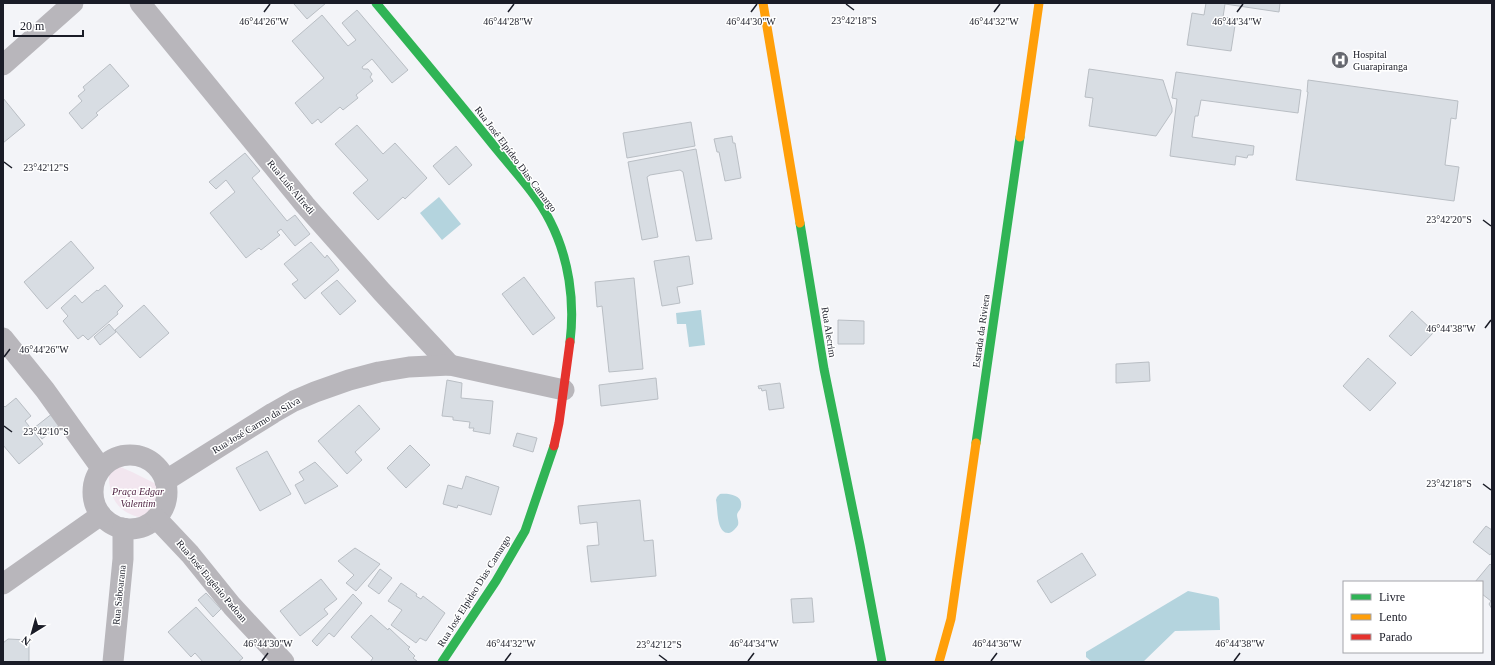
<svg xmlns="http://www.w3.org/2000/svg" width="1495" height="665" font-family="Georgia,serif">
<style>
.green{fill:#f2e6ef}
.water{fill:#b4d4de}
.building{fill:#d8dde3;stroke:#b9bec4}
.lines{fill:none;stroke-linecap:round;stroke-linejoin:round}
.street{stroke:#b8b6bb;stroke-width:21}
.fast{stroke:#30b455;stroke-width:9}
.slow{stroke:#ff9f0a;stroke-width:9}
.jam{stroke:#e5322d;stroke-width:9}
.ticks{fill:none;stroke:#1a1c27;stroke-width:1.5}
.labels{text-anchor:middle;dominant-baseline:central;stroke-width:3;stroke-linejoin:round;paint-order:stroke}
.poi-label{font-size:10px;fill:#1a1c27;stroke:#fff;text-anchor:start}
.street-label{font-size:10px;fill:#1a1c27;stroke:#fff}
.park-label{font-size:10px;font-style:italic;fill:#4c1f3f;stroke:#fff}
.ticks-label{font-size:10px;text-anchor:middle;fill:#1a1c27;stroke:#fff;stroke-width:3;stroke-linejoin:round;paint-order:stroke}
</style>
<rect width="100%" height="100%" fill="#f3f4f8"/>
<path class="green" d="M 109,462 L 132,472 L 162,487 C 166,495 161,506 157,514 C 148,518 140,519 130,514 C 109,504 108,484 109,462 Z"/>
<g class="water">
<polygon points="439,197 461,224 442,240 420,213"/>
<polygon points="701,310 705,345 689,347 686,324 677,324 676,313"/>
<path d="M 720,494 C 728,493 743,495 741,506 C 741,510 737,512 737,515 C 737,518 739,521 738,525 C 736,528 733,532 729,533 C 716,534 718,508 716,500 L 717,497 Z"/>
<polygon points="1188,591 1217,597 1219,599 1220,630 1175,631 1143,662 1092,662 1086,657 1086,652"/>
</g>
<g class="building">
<polygon points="295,3 326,3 307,19 294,4"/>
<polygon points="1206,3 1280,3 1279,12 1225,4 1223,17 1236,19 1231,51 1187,45 1192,13 1204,15"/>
<polygon points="357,10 408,70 392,83 372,59 362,67 363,69 368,69 372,74 370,77 373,81 356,95 358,98 343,110 340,107 321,123 318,119 312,124 295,103 324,78 292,41 322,15 348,46 356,40 342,23"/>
<polygon points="110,64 129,86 96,113 98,115 82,129 69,113 82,101 78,96 85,90 83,87"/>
<polygon points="1089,69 1163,80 1172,108 1172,112 1156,136 1089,126 1093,98 1085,97"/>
<polygon points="1176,72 1301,90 1298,113 1201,100 1198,116 1195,116 1192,137 1254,146 1253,155 1248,155 1247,158 1236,156 1235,165 1170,156 1177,99 1172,98"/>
<polygon points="1308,80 1458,101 1456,119 1451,118 1445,165 1459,167 1454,201 1296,180 1308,92 1307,92"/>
<polygon points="3,98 25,125 3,143"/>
<polygon points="691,122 695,146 627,158 623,133"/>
<polygon points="357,125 383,154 395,143 427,178 405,199 403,197 378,220 353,193 368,180 335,144"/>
<polygon points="732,136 733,143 735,143 741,178 725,181 719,152 717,152 714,139"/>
<polygon points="456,146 472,165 449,185 433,166"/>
<polygon points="696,149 712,239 696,241 683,172 680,170 650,175 647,177 658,237 642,240 628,162"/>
<polygon points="245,153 260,171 252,178 287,221 295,215 310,234 295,246 281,229 277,232 280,235 261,250 259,248 246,258 210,213 235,192 226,180 216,189 209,182"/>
<polygon points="71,241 94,268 47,309 24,282"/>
<polygon points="311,242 325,258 327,255 339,270 305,299 292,284 298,280 284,264"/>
<polygon points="689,256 693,284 677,287 680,303 662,306 654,261"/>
<polygon points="524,277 555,318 533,335 502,294"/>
<polygon points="634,278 643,369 609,372 602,306 597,307 595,282"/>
<polygon points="337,280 356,301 340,315 321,293"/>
<polygon points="105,285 123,306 117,312 118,314 88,340 83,335 78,339 63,321 68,316 61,308 75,295 82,303 97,290 98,291"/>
<polygon points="144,305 169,333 140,358 115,330"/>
<polygon points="1412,311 1434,332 1411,356 1389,336"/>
<polygon points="838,320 864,321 864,344 838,344"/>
<polygon points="109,324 116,332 100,345 94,337"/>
<polygon points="1368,358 1396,383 1370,411 1343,386"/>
<polygon points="1149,362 1150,381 1116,383 1116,364"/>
<polygon points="656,378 658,399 601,406 599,385"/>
<polygon points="447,380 462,383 461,398 493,401 490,434 473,431 474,428 469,428 470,422 453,420 453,417 442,416"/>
<polygon points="780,383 784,408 769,410 766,390 762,391 761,388 759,389 758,386"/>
<polygon points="16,398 31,416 25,421 43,444 19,464 3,445 3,405 5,407"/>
<polygon points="359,405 380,429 355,452 362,460 347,474 318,441"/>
<polygon points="53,413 61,424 42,439 34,428"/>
<polygon points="517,433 537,438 533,452 513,446"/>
<polygon points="410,445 430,465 406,488 387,468"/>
<polygon points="267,451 291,494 260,511 236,468"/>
<polygon points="315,462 338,486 305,504 295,485 304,480 299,472"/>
<polygon points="466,476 499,487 491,515 458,505 457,508 443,504 448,485 462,489"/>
<polygon points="640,500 644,541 653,540 656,576 591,582 587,546 599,545 597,522 580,524 578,506"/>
<polygon points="1486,526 1492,530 1492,552 1490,555 1473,542"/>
<polygon points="355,548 380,564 356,591 346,583 354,575 338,561"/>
<polygon points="1082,553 1096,575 1051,603 1037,581"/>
<polygon points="1490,564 1492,566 1492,609 1489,604 1491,601 1482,594 1482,582 1475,582"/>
<polygon points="380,569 392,578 379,594 368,586"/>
<polygon points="321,579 337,599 324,609 328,614 300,636 280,611"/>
<polygon points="401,583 417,594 416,596 421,599 423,596 445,613 426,641 420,638 416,643 391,625 402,610 388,601"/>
<polygon points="206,593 221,609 213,617 198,600"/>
<polygon points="353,594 362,603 334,637 329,633 317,646 312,641"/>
<polygon points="812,598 814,622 793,623 791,599"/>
<polygon points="196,607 243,658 238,662 203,662 195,653 191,657 168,632"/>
<polygon points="371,615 388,630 389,628 408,646 410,647 408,649 415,656 413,658 418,662 370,662 373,658 351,637"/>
<polygon points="8,639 29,640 29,662 3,662 3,643"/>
</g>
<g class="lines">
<g class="street">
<polyline points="140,3 305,205 382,292 450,365"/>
<polyline points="3,65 73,3"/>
<polyline points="3,338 45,390 101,468"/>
<circle cx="130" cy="492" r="37"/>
<polyline points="165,481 273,413 294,401 315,392 349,380 379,372 409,367 450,365 564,390"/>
<polyline points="156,518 190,554 232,606 284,662"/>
<polyline points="3,584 101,515"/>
<polyline points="113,662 123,559 123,528"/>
</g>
<g class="fast">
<path d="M 376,3 C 417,52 458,101 498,151 C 516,173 537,195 550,221 C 569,258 575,301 570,342"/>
<polyline points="800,223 824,369 860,545 882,662"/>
<polyline points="976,443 1020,137"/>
<polyline points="442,662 496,581 525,531 554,446"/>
</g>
<g class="slow">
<polyline points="763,3 800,223"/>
<polyline points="1020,137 1039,3"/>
<polyline points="939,662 951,619 976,443"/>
</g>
<polyline class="jam" points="554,446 559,423 570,342"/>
</g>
<path class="ticks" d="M 846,4 L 854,10M 264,12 L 270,4M 508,12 L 514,4M 751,12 L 757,4M 994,12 L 1000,4M 1237,12 L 1243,4M 4,162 L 12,168M 1483,220 L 1491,226M 1485,328 L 1491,320M 4,357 L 10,349M 4,426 L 12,432M 1483,484 L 1491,490M 659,655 L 667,661M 262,661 L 268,653M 505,661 L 511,653M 748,661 L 754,653M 991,661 L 997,653M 1234,661 L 1240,653"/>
<defs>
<symbol id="hospital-disc" viewBox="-11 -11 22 22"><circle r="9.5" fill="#666870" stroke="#fff"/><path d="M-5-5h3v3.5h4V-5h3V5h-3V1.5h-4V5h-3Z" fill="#fff"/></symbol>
</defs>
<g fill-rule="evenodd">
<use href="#hospital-disc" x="1330" y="50" width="20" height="20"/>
</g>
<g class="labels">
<g class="poi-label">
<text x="1353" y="54">Hospital<tspan x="1353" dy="12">Guarapiranga</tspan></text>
</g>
<g class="street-label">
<text transform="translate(516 159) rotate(53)">Rua José Elpídeo Dias Camargo</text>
<text transform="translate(291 187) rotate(50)">Rua Luís Alfredi</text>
<text transform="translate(981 331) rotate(-82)">Estrada da Riviera</text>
<text transform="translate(829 332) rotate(81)">Rua Alecrim</text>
<text transform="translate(256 425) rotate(-31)">Rua José Carmo da Silva</text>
<text transform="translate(212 581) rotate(50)">Rua José Eugênio Padoan</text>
<text transform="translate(474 591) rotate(-58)">Rua José Elpídeo Dias Camargo</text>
<text transform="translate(119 595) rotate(-84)">Rua Saboarana</text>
</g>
<g class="park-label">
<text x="138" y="491">Praça Edgar<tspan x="138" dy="12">Valentim</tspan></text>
</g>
</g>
<g class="ticks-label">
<text x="854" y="24">23°42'18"S</text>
<text x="264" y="25">46°44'26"W</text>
<text x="508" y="25">46°44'28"W</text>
<text x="751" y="25">46°44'30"W</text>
<text x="994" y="25">46°44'32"W</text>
<text x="1237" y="25">46°44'34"W</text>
<text x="46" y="171">23°42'12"S</text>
<text x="1449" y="223">23°42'20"S</text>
<text x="1451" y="332">46°44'38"W</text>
<text x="44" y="353">46°44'26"W</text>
<text x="46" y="435">23°42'10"S</text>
<text x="1449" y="487">23°42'18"S</text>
<text x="268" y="647">46°44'30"W</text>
<text x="511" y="647">46°44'32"W</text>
<text x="754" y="647">46°44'34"W</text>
<text x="997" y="647">46°44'36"W</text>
<text x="1240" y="647">46°44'38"W</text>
<text x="659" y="648">23°42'12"S</text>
</g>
<rect width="1495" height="665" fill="none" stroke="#1a1c27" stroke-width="8"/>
<rect x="1343" y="581" width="140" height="72" fill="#ffffff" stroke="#a3a4a9"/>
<rect x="1351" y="594" width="20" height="6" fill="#30b455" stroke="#a3a4a9"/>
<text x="1379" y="601" font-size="12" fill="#1a1c27">Livre</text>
<rect x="1351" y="614" width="20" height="6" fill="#ff9f0a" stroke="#a3a4a9"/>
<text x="1379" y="621" font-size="12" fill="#1a1c27">Lento</text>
<rect x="1351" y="634" width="20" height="6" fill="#e5322d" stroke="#a3a4a9"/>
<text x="1379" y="641" font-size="12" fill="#1a1c27">Parado</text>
<g transform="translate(32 633) rotate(217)" stroke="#ffffff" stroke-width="3" paint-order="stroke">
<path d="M0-3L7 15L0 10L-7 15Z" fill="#1a1c27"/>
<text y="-6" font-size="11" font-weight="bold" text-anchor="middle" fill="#1a1c27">N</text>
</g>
<path d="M14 30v6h69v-6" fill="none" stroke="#1a1c27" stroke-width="2"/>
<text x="20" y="30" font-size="12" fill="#1a1c27" stroke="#ffffff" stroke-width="3" paint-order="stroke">20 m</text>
</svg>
